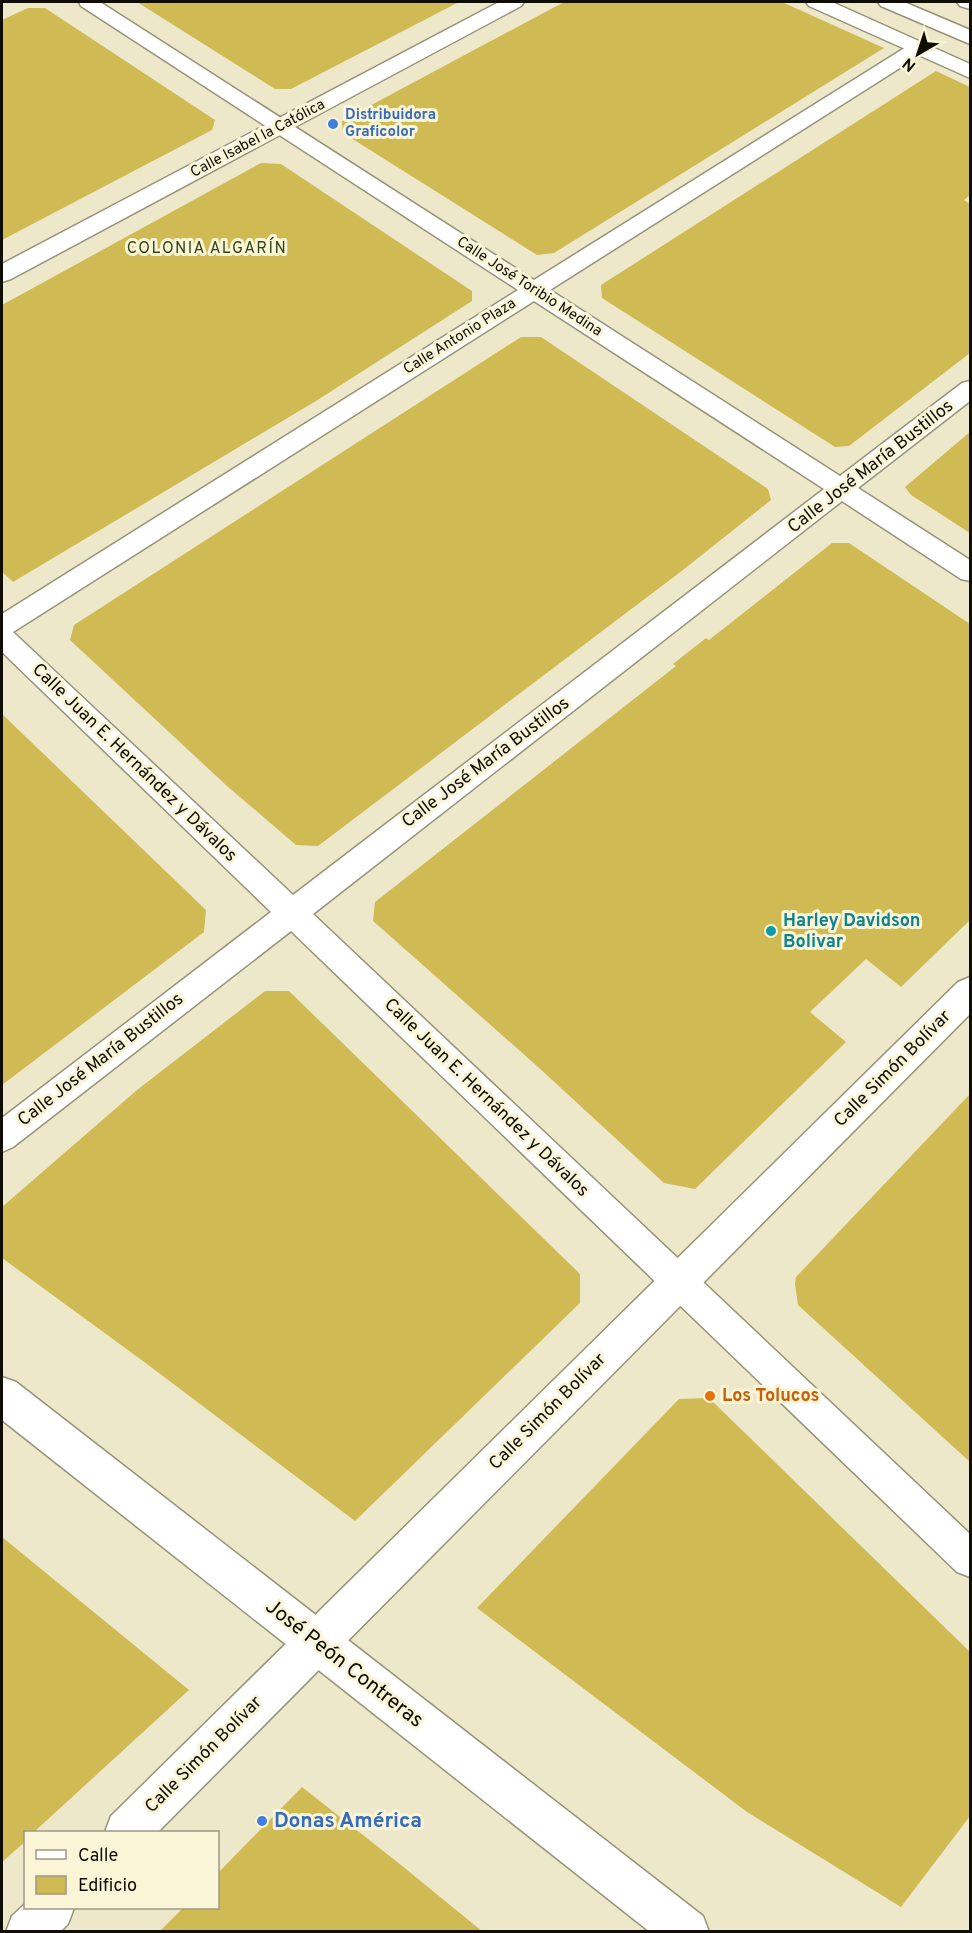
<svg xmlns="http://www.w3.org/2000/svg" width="972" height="1933" font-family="Overpass,sans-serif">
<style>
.building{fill:#d0ba54}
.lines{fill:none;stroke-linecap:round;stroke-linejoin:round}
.minor-casing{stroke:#979277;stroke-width:3}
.tertiary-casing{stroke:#979277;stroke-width:3}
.secondary-casing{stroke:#979277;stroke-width:3}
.primary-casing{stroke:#979277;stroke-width:3}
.motorway-casing{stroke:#979277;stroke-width:3}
.minor{fill:#fff;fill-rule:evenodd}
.tertiary{fill:#fff;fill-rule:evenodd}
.secondary{fill:#fff;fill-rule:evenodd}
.primary{fill:#fff;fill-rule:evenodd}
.motorway{fill:#fff;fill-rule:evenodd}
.shop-dot{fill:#3f7fe0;stroke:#fbf5d8;stroke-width:2}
.culture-dot{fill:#0f9aa8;stroke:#fbf5d8;stroke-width:2}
.food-dot{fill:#e8710a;stroke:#fbf5d8;stroke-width:2}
.labels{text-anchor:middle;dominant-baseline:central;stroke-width:6;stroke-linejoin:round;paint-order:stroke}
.far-shop-label{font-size:15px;font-weight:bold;fill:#366cbe;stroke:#fbf5d8;text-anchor:start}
.far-street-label{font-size:15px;fill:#0f0d05;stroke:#fbf5d8}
.far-neighbourhood-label{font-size:16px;letter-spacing:1.5px;fill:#2f4410;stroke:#fbf5d8}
.street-label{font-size:18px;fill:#0f0d05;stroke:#fbf5d8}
.culture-label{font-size:18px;font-weight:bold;fill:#0d838f;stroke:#fbf5d8;text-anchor:start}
.food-label{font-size:18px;font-weight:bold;fill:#c56008;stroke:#fbf5d8;text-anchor:start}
.near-street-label{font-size:21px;fill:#0f0d05;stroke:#fbf5d8}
.near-shop-label{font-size:21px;font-weight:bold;fill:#366cbe;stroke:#fbf5d8;text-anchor:start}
</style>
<rect width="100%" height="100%" fill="#eee8cb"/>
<g class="building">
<polygon points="137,2 459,2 291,89 275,89"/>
<polygon points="564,2 782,2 884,48 554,253 537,255 343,133 342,121 364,112 362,110"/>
<polygon points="28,8 45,8 215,120 212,130 2,240 2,20"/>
<polygon points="936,71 970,87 970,195 964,200 970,204 970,353 849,446 835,447 602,298 601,285"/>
<polygon points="261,163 281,164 472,291 472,301 316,401 13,582 2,572 2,305"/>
<polygon points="521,337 541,337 768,489 771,500 683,570 318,846 296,845 227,786 70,640 74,625"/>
<polygon points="970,432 970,533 911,495 905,487"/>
<polygon points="832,543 849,543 970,624 970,920 901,987 866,959 810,1012 846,1042 695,1189 664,1183 537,1066 373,921 375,902 676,666 673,664 706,638 709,640"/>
<polygon points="2,714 206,910 204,932 2,1085"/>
<polygon points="265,991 289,991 580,1274 580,1303 355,1521 147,1364 2,1258 2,1207 137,1090"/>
<polygon points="970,1094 970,1462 798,1305 795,1284 796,1277"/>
<polygon points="709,1398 970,1652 970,1816 901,1907 747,1812 477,1608 679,1399"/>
<polygon points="2,1537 189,1690 34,1832 26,1832 26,1841 2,1862"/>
<polygon points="302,1787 401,1865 483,1932 159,1932 183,1908 218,1908 218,1873"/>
</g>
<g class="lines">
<defs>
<path id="minor" d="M 79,2 L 100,2 L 534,280 L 911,44 L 925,44 L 928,48 L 925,52 L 550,290 L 840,476 L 962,383 L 970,381 L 970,401 L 858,488 L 970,560 L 970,581 L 961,579 L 842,501 L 313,914 L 970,1534 L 970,1577 L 957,1572 L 291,931 L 13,1147 L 2,1152 L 2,1118 L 271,912 L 2,652 L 2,614 L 518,290 L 81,6 ZM 534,301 L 824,489 L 293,895 L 13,632 Z"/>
<g id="tertiary">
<polygon points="499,2 524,2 521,6 11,279 2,282 2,264"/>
<polygon points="970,977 970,1014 158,1832 105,1832 111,1816 958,982"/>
<polygon points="26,1903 26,1908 74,1908 68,1924 60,1932 6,1932 12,1916"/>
</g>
<polygon id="secondary" points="806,2 832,2 970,64 970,78 809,6"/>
<polygon id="primary" points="2,1377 16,1382 703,1916 709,1932 650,1932 2,1420"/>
<g id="motorway">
<polygon points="878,2 904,2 970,30 970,44 881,6"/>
<polygon points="957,2 970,2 970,9 960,6"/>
</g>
</defs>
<use href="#minor" class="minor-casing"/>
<use href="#tertiary" class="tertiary-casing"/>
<use href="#secondary" class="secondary-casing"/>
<use href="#primary" class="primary-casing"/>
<use href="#motorway" class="motorway-casing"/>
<use href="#minor" class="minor"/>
<use href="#tertiary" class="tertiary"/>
<use href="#secondary" class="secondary"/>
<use href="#primary" class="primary"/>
<use href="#motorway" class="motorway"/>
</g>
<g class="shop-dot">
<circle cx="333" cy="124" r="6"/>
<circle cx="262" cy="1821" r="6"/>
</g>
<circle class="culture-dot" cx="771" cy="931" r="6"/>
<circle class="food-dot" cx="710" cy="1396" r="6"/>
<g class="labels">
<g class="far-shop-label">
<text x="345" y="115">Distribuidora<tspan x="345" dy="17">Graficolor</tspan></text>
</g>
<g class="far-street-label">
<text transform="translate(258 139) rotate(-28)">Calle Isabel la Católica</text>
<text transform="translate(529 287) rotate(33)">Calle José Toribio Medina</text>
<text transform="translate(460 337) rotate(-32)">Calle Antonio Plaza</text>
</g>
<g class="far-neighbourhood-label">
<text x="207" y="249">COLONIA ALGARÍN</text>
</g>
<g class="street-label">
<text transform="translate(871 467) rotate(-38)">Calle José María Bustillos</text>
<text transform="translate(134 763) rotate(44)">Calle Juan E. Hernández y Dávalos</text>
<text transform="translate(486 763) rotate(-37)">Calle José María Bustillos</text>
<text transform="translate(101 1060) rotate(-38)">Calle José María Bustillos</text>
<text transform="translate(893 1069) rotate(-45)">Calle Simón Bolívar</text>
<text transform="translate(486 1098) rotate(44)">Calle Juan E. Hernández y Dávalos</text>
<text transform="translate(548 1412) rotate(-45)">Calle Simón Bolívar</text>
<text transform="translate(204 1755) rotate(-45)">Calle Simón Bolívar</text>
</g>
<g class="culture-label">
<text x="783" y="921">Harley Davidson<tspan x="783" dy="21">Bolivar</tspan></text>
</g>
<g class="food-label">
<text x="722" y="1396">Los Tolucos</text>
</g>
<g class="near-street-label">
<text transform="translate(344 1664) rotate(38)">José Peón Contreras</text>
</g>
<g class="near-shop-label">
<text x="274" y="1821">Donas América</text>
</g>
</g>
<rect width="972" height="1933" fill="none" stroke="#0f0d05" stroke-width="6"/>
<rect x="24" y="1831" width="195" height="78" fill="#fbf5d8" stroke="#9d9884" stroke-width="1.5"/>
<rect x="36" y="1850" width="30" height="9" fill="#ffffff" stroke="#9d9884" stroke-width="1.5"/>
<text x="78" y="1861" font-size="18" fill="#0f0d05">Calle</text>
<rect x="36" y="1876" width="30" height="18" fill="#d0ba54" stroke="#9d9884" stroke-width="1.5"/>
<text x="78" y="1891" font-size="18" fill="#0f0d05">Edificio</text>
<g transform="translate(918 54) rotate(219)" stroke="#fbf5d8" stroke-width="4.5" paint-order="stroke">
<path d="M0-4.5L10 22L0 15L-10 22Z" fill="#0f0d05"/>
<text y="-9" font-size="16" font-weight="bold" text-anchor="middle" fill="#0f0d05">N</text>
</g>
</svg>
